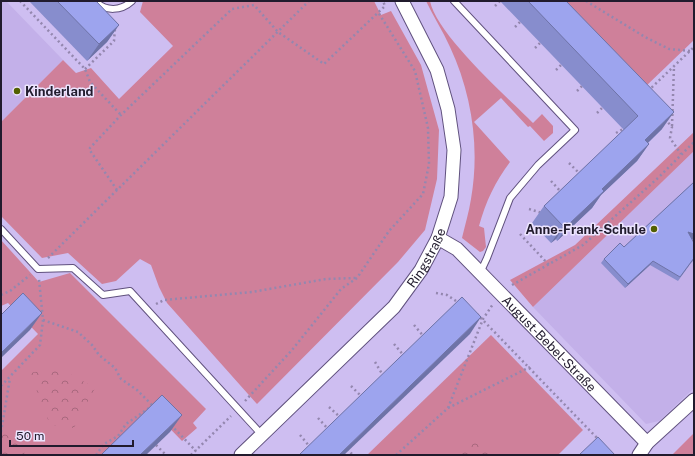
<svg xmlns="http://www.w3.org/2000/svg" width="695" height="456" font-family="'Public Sans',sans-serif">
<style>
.built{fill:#c3b0e9}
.green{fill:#cf809a}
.park{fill:url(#park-crowns)}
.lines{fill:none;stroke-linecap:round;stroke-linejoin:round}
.lane-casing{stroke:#60517e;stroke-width:8}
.street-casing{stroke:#60517e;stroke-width:15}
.path{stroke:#9487af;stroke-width:2.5;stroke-dasharray:2 3;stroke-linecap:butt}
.lane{stroke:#fff;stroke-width:6}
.street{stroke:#fff;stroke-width:13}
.wall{fill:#878dcd}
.shaded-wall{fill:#6e73a7}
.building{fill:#9da4ee;stroke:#6e73a7}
.poi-dot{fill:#526001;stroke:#ece4fe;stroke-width:1.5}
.labels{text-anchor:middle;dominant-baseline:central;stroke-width:3;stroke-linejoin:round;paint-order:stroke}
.poi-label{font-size:13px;font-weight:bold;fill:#211b2d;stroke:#ece4fe;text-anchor:start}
.street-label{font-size:13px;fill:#211b2d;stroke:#ece4fe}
</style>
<defs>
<pattern id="park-crowns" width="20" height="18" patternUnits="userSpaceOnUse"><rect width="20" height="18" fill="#cf809a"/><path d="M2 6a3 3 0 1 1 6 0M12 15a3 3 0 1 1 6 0" fill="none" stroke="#a8687e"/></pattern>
</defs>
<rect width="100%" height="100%" fill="#cebef1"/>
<g class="built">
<polygon points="1,1 6,1 63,60 1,122"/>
<polygon points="694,151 694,388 659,421 646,424 533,307"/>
</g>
<g class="green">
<polygon points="143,1 374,1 381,15 391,11 421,65 439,130 437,179 425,230 398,262 257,404 167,303 159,287 151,265 140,259 116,281 102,284 68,253 42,258 1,216 1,122 63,60 76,73 91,68 119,99 173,46 140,12"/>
<path d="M 426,1 L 430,1 C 437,35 506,96 533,123 L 542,114 L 553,126 L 553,133 L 544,141 L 530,126 L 528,127 L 501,98 L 474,122 L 510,162 C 495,182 486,201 479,226 L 484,228 L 486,247 L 483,251 L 480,252 L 462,238 C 465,225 469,212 471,199 C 480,148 472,94 450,47 C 443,31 433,16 426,1 Z"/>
<polygon points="563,1 694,1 694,40 645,87"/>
<polygon points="694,132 694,151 533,307 510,280 575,245"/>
<polygon points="1,240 39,282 70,273 206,409 193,423 197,428 182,441 151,409 103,455 1,455 1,371 38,334 8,303 1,306"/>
<polygon points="491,335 583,430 558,455 367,455"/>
<polygon points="694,433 694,455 672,455"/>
</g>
<g class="park">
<polygon points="58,367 95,388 74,428 50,425 30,373"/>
<polygon points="1,432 26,445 24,455 1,455"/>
<polygon points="474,441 499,452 501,455 448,455"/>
</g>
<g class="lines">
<defs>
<g id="lane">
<path d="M 95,1 C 106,12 121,11 132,1"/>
<polyline points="454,1 575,130 538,165 510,198 487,258 480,273"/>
<polyline points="1,229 38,269 73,268 103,295 130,291 262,435"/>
</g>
<g id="street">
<path id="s1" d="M 438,238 L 457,249 L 647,443"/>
<path id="s2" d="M 241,455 L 394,307 L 421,270 L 438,238 L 451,197 L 454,150 L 448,109 L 437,70 L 402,1"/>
<polyline points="639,455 647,443 694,400"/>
</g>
</defs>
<use href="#lane" class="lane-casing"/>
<use href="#street" class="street-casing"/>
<g class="path">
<polyline points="20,1 85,69 90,82 121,115"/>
<polyline points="586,1 645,37 669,49 690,51"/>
<polyline points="495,6 500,1"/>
<polyline points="515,27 520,22"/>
<polyline points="535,48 540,43"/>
<polyline points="85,69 114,41 115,28"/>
<polyline points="556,70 561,65"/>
<polyline points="577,91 582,86"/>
<polyline points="648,91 694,47"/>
<polyline points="597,113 602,108"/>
<polyline points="665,119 672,127 670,138 681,154"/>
<polyline points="672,126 674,66"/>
<polyline points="616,133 623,129"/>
<polyline points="569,163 580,174"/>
<polyline points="551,181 561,192"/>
<polyline points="117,190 89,149 121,115 232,9 254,5 278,32 324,64 385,6 383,1"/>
<polyline points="529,209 542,213"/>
<polyline points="520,234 549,265"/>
<polyline points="48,258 309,1"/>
<polyline points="512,285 583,245 659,177 694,142"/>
<polyline points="436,293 447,295 459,303"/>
<polyline points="1,295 10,291 30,275"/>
<polyline points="156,304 164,300 252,292 326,279 356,278"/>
<polyline points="477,314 598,439"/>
<polyline points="43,320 78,332 92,345 99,355 115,368 121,379 137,390 152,405"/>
<polyline points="414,325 425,338"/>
<polyline points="394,344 405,357"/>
<polyline points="375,362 384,377"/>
<polyline points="1,386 40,345 43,320 39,279"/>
<polyline points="351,386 363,398"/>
<polyline points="245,401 292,350 341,289 357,278 389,231 423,194 429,164 428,128 415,71 378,12"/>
<polyline points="329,407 342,419"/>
<polyline points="448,408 530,367"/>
<polyline points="318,418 328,429"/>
<polyline points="171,425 196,451"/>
<polyline points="1,432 10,378"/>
<polyline points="300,435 310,447"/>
<polyline points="156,445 166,455"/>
<polyline points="347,449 353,455"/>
<polyline points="96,455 104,444 118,436 126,424 152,406"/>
<polyline points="191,455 231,416"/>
<polyline points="396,455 448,408 483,319 493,304"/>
</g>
<use href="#lane" class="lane"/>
<use href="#street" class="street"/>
</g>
<g class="wall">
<polygon points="29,1 96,1 119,25 107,42 87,61"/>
<polygon points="500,1 566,1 662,129 648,143 649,144 637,161 601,195 592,208 557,241 556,239 551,243 532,223 544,206 624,130"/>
<polygon points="694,182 694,240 691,238 694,243 694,260 691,263 678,281 650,265 625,288 601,263 604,259 624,247"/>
</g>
<g class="shaded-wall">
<polygon points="119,25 107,42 87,61 99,44"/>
<polygon points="674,112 662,129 633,157 645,140"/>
<polygon points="649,144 637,161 601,195 592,208 557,241 569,224 602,189"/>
<polygon points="567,222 556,239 551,243 563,226"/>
<polygon points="688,232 694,234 694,240 685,236"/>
<polygon points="653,261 650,265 625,288 628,284"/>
<polygon points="42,313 30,330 1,358 1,353"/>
<polygon points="481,317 470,334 344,455 339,455"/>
<polygon points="182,415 170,432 146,455 140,455"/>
</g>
<g class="building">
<polygon points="57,1 96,1 119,25 99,44"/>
<polygon points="528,1 566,1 674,112 645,140 649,144 602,189 604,191 569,224 567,222 563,226 544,206 638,116"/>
<polygon points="694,182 694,234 688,232 694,243 694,258 680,277 653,261 628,284 604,259 620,243 624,247"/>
<polygon points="23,293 42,313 1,353 1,315"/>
<polygon points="462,297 481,317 339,455 299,455"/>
<polygon points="162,395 182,415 140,455 101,455"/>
<polygon points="598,437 615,455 579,455"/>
</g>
<g class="poi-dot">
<circle cx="17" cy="91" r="4"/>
<circle cx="654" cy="229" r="4"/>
</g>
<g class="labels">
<g class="poi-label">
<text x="25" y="91">Kinderland</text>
<text x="646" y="229" text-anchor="end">Anne-Frank-Schule</text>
</g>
<g class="street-label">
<text stroke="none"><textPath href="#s2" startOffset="272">Ringstraße</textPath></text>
<text stroke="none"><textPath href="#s1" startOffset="154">August-Bebel-Straße</textPath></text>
</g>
</g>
<rect width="695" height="456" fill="none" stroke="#211b2d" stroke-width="4"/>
<path d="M10 440v6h123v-6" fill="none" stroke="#211b2d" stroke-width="2"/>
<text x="16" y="440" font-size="12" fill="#211b2d" stroke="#ece4fe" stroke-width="3" paint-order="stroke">50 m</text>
</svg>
